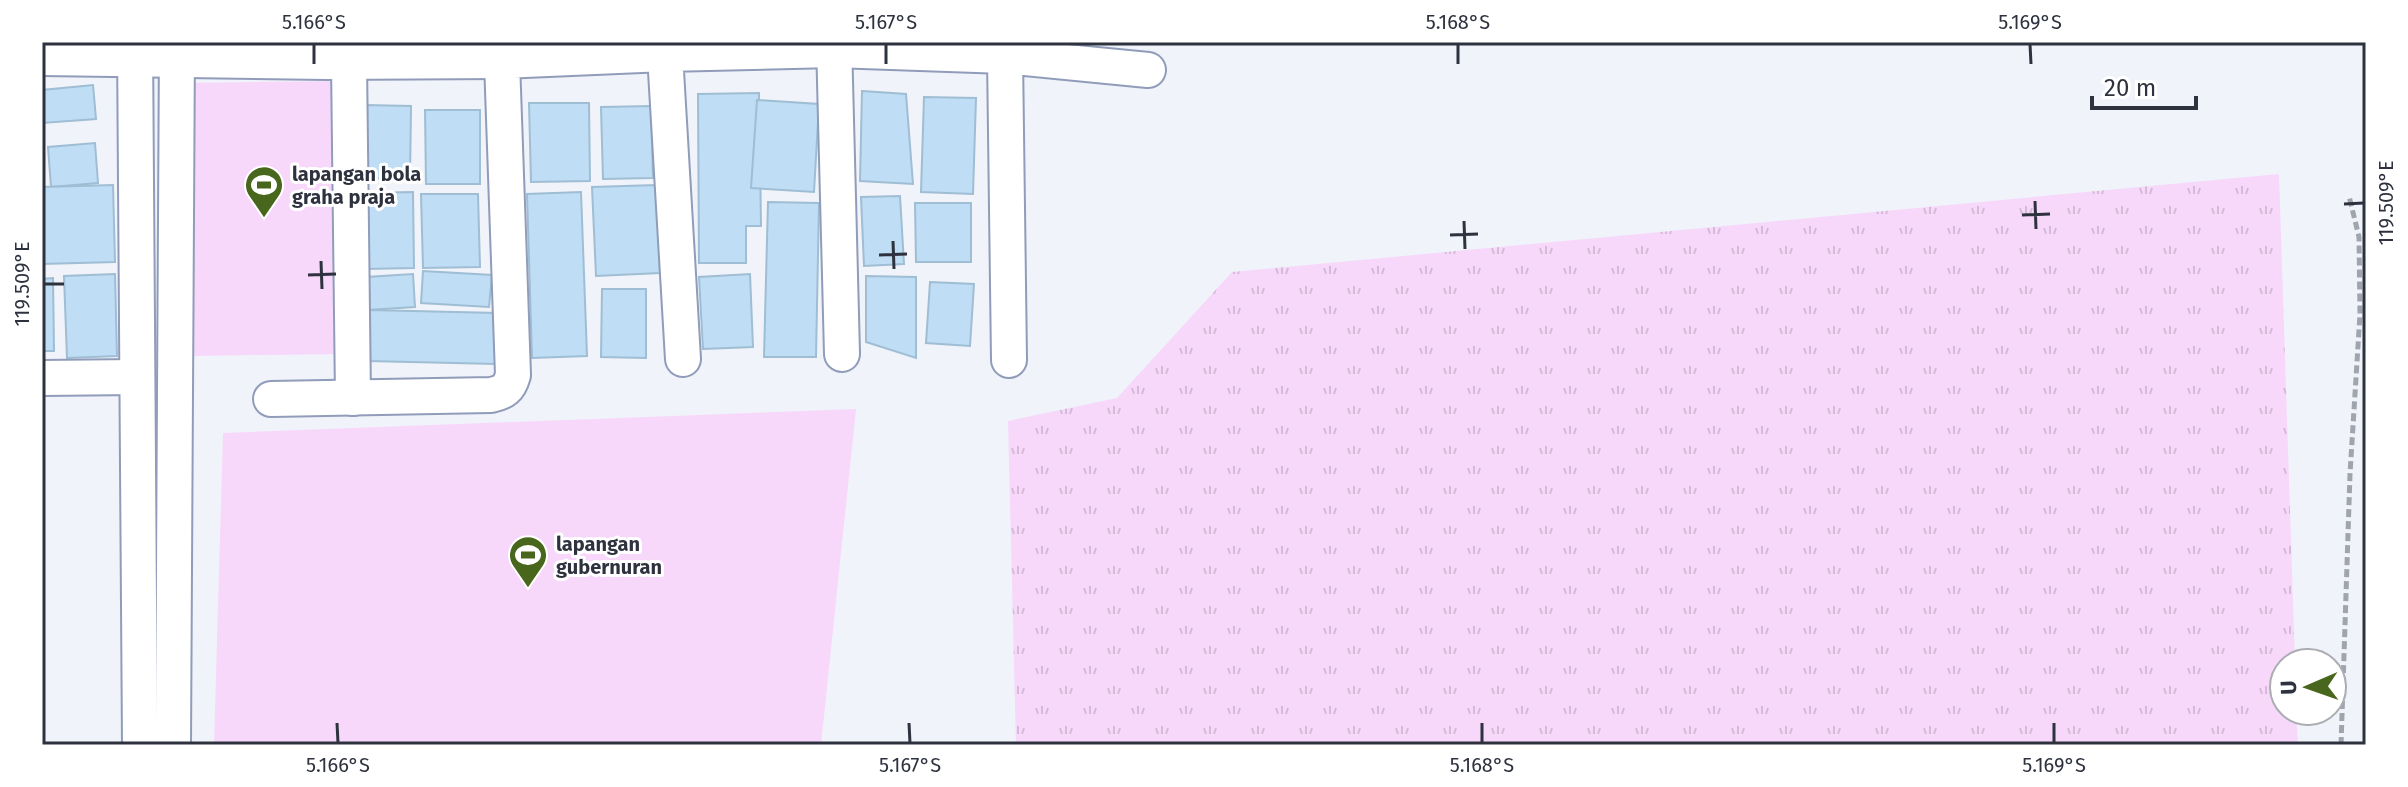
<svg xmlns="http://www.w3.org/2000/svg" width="2408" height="787" font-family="'Fira Sans',sans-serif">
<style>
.grass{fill:url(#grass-tufts)}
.pitch{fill:#f7d8fb}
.building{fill:#bfdef5;stroke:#9fbdd3;stroke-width:2}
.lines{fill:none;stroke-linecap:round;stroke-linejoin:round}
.street-casing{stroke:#909cb9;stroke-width:38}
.path{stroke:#a0a4ad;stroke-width:5;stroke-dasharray:8 4;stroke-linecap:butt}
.street{stroke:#fff;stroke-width:34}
.ticks{fill:none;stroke:#2d323e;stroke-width:3}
.labels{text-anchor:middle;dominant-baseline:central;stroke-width:6;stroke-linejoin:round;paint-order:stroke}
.poi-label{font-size:20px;font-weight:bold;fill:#2d323e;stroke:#fff;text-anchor:start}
.neatline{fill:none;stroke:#2d323e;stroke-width:3}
.ticks-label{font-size:20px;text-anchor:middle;fill:#2d323e}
</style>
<defs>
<pattern id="grass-tufts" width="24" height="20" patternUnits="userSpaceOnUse" patternTransform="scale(2)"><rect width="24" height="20" fill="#f7d8fb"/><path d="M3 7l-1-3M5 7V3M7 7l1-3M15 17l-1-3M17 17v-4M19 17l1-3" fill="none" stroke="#d4bad8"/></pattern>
</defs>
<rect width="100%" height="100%" fill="#f0f3f9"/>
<polygon class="grass" points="2279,174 2295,663 2284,663 2284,711 2296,711 2298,745 1016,745 1008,421 1117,398 1232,272"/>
<g class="pitch">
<polygon points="340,81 343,354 188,356 185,83"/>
<polygon points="856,409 821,745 214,745 223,433"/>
</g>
<g class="building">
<polygon points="93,85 96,119 42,123 42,90"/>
<polygon points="862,91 906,94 913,184 860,181"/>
<polygon points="759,93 761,226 746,226 746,263 699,263 698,94"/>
<polygon points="924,97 976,98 973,194 921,192"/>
<polygon points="757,100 819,104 814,192 751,188"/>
<polygon points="529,103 589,103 590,181 531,182"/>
<polygon points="364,105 411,106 410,179 363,178"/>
<polygon points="651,106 653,178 603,179 601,107"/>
<polygon points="425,110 480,110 480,184 426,184"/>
<polygon points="95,143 98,183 51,187 48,147"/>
<polygon points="113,185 115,262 42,264 42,187"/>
<polygon points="657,185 660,273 596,276 592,187"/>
<polygon points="413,192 414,268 364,269 363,193"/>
<polygon points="581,192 587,356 532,358 527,194"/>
<polygon points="421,194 478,194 480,267 423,268"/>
<polygon points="900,196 904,264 864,266 861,197"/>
<polygon points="768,202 819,203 816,357 764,357"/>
<polygon points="915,203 971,203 971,262 916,262"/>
<polygon points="423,271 492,275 489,307 421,303"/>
<polygon points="115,274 117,356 67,358 64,276"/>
<polygon points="413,274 415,307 368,310 366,277"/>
<polygon points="750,274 753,347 703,349 699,277"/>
<polygon points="866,276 916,277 916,358 866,342"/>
<polygon points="53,278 54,351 42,351 42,279"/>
<polygon points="930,282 974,284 970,346 926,343"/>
<polygon points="602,289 646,289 646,358 601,357"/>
<polygon points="369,310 498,313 496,364 368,361"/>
</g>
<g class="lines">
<defs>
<g id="street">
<polyline points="135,42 140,745"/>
<polyline points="834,42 842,354"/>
<polyline points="42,58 327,62 502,61 502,42"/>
<polyline points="349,62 353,398"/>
<polyline points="683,359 665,54 834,50 1005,56 1006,42"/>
<polyline points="1009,360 1005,56 1148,70"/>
<polyline points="42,378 137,377"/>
<path d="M 271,399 L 491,395 C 504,392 509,389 513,375 L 502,61 L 665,54 L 665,42"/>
<polyline points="173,745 177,42"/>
</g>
</defs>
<use href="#street" class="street-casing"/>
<polyline class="path" points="2341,745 2350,474 2360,314 2359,237 2349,196"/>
<use href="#street" class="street"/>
</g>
<path class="ticks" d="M 314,44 L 314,64M 886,44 L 886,64M 1458,44 L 1458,64M 2030,44 L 2031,64M 2035,201 L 2036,229M 2344,204 L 2364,203M 2022,215 L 2050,214M 1464,221 L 1465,249M 1450,235 L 1478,234M 893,241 L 894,269M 879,255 L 907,254M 321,261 L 322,289M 308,275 L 336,274M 44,284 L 64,284M 337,723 L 338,743M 909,723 L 910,743M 1482,723 L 1482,743M 2054,723 L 2054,743"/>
<defs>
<symbol id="stadium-pin" viewBox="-11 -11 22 30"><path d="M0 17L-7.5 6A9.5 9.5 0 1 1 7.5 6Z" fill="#48671c" stroke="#fff"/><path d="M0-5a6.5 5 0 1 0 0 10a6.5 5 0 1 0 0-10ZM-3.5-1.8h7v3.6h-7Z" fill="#fff"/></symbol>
</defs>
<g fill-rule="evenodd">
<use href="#stadium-pin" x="242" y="163" width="44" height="60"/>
<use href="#stadium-pin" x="506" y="533" width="44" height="60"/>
</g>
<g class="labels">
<g class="poi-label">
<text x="292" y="174">lapangan bola<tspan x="292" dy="23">graha praja</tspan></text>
<text x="556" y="544">lapangan<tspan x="556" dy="23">gubernuran</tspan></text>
</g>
</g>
<rect width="2408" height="787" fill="none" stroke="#ffffff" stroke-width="88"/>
<g transform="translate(2308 687) rotate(268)"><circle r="38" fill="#ffffff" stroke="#abadb2" stroke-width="2"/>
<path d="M0-6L14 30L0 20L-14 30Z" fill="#48671c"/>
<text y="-12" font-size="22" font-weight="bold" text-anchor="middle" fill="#2d323e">U</text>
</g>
<path d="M2092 96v12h104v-12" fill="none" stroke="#2d323e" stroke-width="4"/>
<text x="2104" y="96" font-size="24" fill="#2d323e" stroke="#ffffff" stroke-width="6" paint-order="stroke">20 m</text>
<rect x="44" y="44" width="2320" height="699" class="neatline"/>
<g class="ticks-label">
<text x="314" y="29">5.166°S</text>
<text x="886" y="29">5.167°S</text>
<text x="1458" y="29">5.168°S</text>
<text x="2030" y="29">5.169°S</text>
<text transform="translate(2386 203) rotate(-90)" y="7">119.509°E</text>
<text transform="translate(22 284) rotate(-90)" y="7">119.509°E</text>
<text x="338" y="772">5.166°S</text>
<text x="910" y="772">5.167°S</text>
<text x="1482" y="772">5.168°S</text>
<text x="2054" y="772">5.169°S</text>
</g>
</svg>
